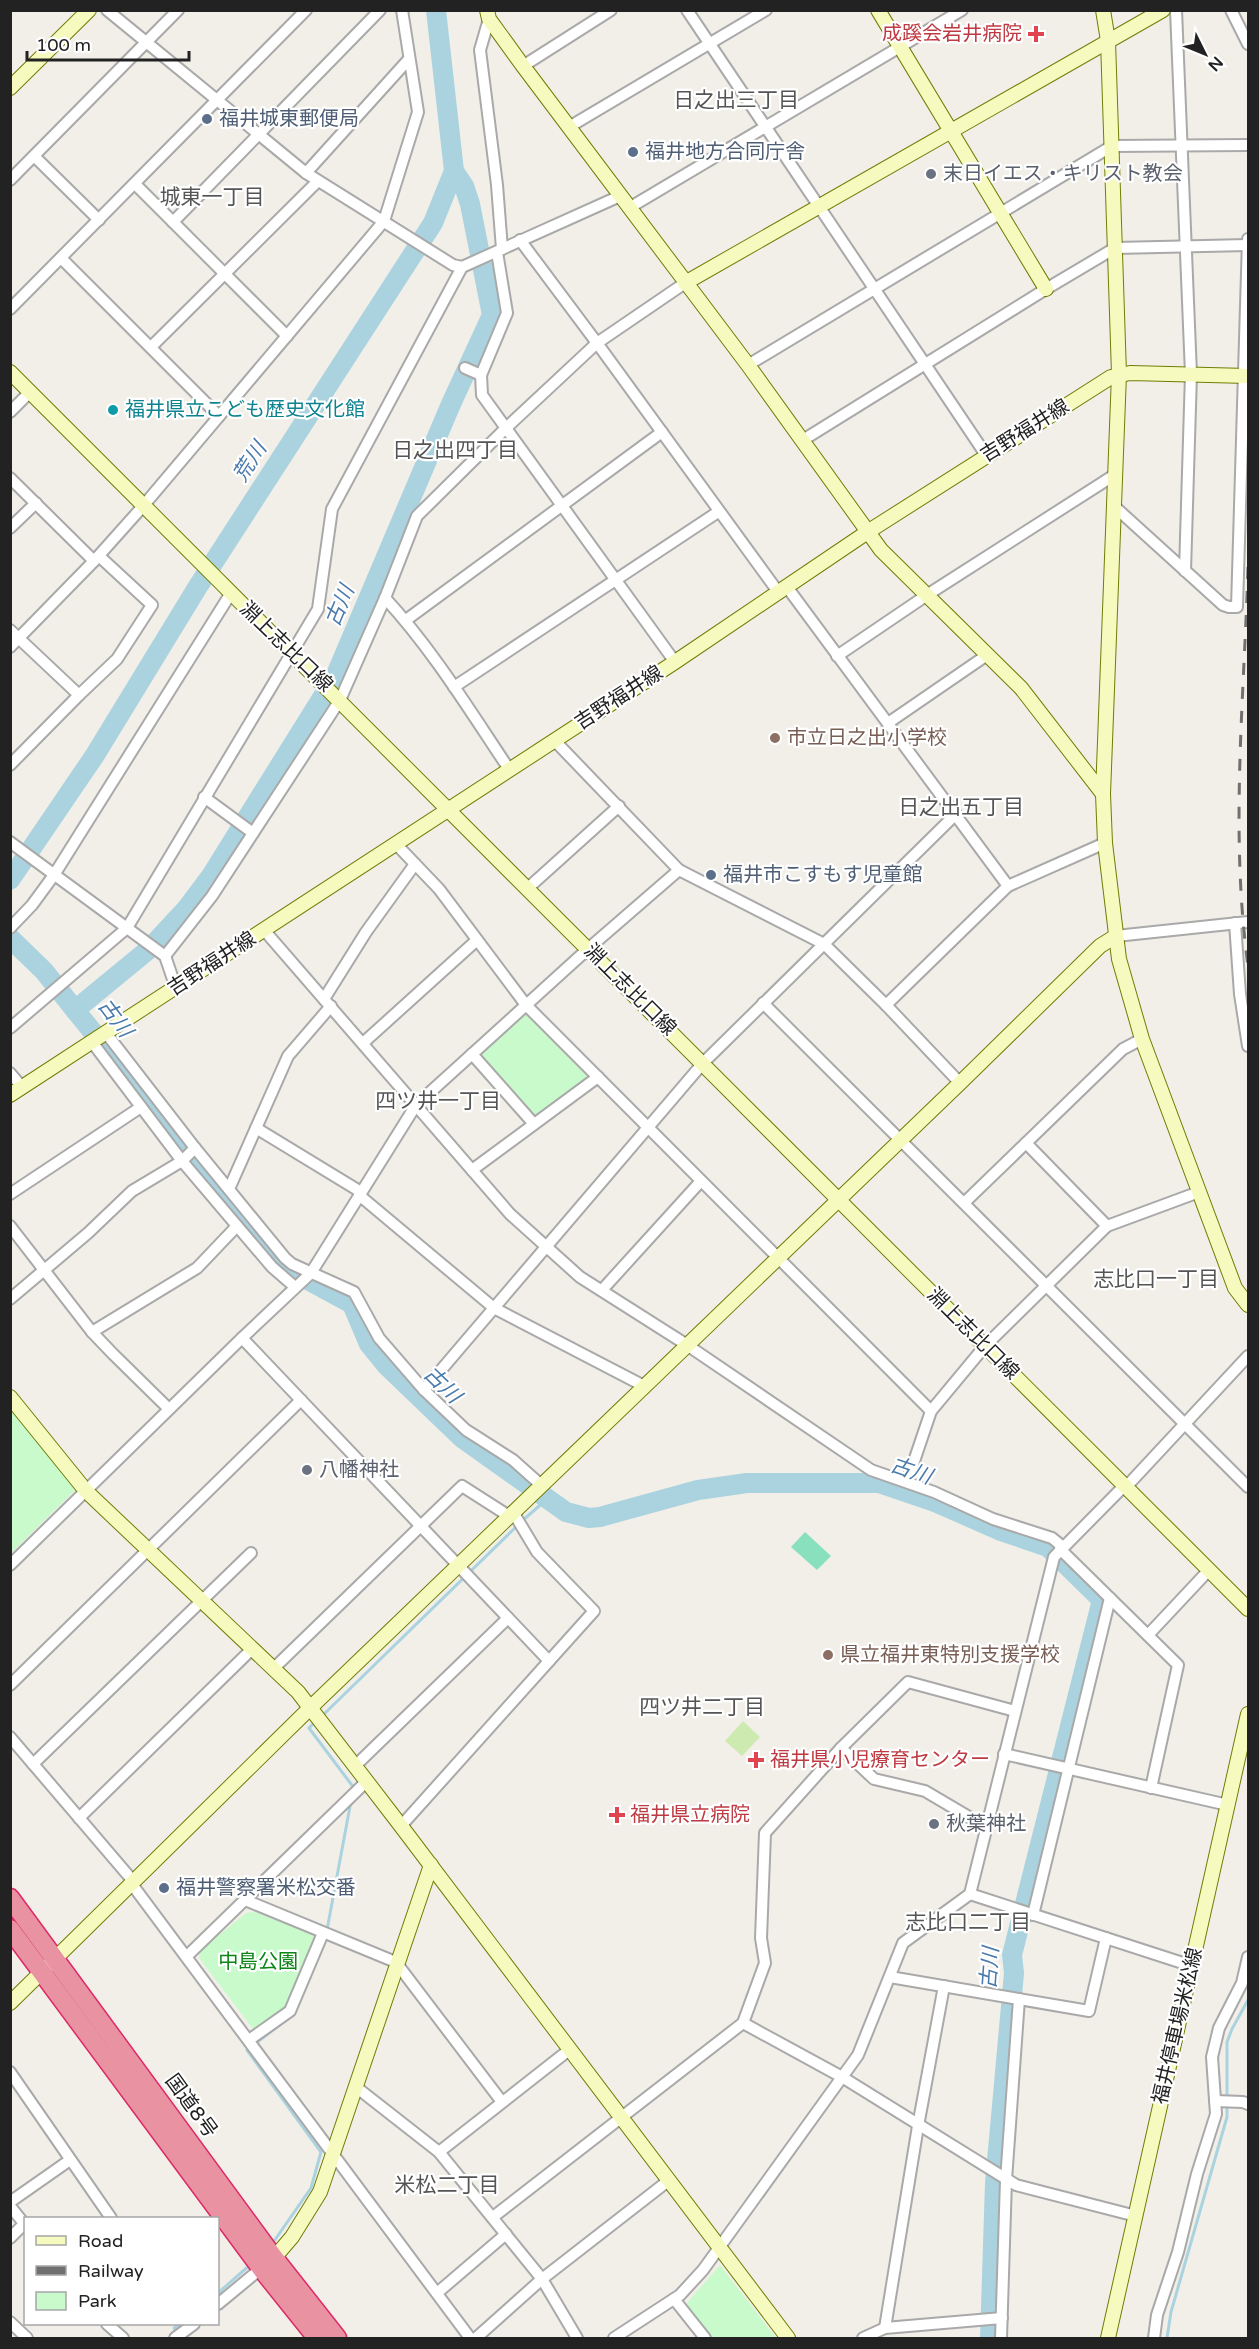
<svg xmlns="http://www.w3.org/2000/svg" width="1259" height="2349" font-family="'Varela Round','Noto Sans JP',sans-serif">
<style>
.grass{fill:#cdebb0}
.park{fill:#c8facc}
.pitch{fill:#88e0be}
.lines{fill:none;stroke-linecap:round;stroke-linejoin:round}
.stream{stroke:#aad3df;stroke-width:3}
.river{stroke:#aad3df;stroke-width:20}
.street-casing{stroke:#a9a9a9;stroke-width:14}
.secondary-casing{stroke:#707d05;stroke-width:16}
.highway-casing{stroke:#dc2a67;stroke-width:21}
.street{stroke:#fff;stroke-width:10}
.secondary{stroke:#f7fabf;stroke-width:14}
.highway{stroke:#e892a2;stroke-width:18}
.rail{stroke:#707070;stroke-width:3;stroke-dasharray:12 12;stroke-linecap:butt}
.health-dot{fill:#e0444e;stroke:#fff;stroke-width:2}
.service-dot{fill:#5c6f8a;stroke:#fff;stroke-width:2}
.worship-dot{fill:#6b7280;stroke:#fff;stroke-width:2}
.culture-dot{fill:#0f9aa8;stroke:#fff;stroke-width:2}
.education-dot{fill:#8d6e63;stroke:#fff;stroke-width:2}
.labels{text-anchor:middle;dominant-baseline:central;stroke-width:4.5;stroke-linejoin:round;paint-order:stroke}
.health-label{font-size:20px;fill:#be3a42;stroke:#fff;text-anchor:start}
.service-label{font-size:20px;fill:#4e5e75;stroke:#fff;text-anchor:start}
.worship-label{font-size:20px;fill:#5b616d;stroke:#fff;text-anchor:start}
.culture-label{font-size:20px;fill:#0d838f;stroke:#fff;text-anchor:start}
.street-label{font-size:20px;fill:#222;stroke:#fff}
.education-label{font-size:20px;fill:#785e54;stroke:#fff;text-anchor:start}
.park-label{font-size:20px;fill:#0c8416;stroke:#fff}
.neighbourhood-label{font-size:21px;fill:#555;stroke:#fff}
.water-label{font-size:21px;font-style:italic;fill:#4a7aab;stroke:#fff}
</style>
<rect width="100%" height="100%" fill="#f2efe9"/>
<polygon class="grass" points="743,1721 760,1737 742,1756 725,1741"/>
<g class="park">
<polygon points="526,1005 598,1077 534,1124 472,1054"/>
<polygon points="10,1405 77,1488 11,1553 10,1553"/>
<polygon points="255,1912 318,1936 288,2007 253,2029 199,1958 201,1950 246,1913"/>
<polygon points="720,2265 776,2338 712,2338 686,2304"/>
</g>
<polygon class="pitch" points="805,1532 831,1556 817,1570 791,1547"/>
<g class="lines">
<g class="stream">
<polyline points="522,1521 546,1500"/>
<polyline points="322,1716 517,1526"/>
<polyline points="315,1722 309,1728 354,1788"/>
<polyline points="327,1930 351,1801"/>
<polyline points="272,2244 311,2188 321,2152 247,2050 286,2020"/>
<polyline points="218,2293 250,2265"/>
<polyline points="177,2332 174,2328 180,2324"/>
<polyline points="1167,2338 1171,2312 1227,2117 1227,2042 1232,2029 1248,2000"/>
</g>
<g class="river">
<polyline points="454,171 464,186 470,204 492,315 451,404 335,677 211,876 187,908 148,950 75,1010 282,1266 352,1304 369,1344 386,1365 462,1438 566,1512 589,1518 600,1517 698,1490 747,1483 879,1483 935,1502 1001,1531 1048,1547 1102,1600 1012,1955 1014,1973 995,2183 990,2338"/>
<polyline points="10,880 95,755 197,588 433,223 454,171 436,10"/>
<polyline points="10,938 44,971 75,1010"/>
</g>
<defs>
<g id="street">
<polyline points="107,10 306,173 453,265 462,267"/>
<polyline points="687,10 986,455"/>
<polyline points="1176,10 1191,374 1185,571"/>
<polyline points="1231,10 1248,44"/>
<polyline points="489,19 480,50 497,185 502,249"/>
<polyline points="523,66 611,10"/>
<polyline points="569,127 766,10"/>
<polyline points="34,156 99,220"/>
<polyline points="306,173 409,59"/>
<polyline points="10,180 178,10"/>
<polyline points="135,184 287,336"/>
<polyline points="629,208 962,10"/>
<polyline points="173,222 380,10"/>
<polyline points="520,240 597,343 779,593"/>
<polyline points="497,252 507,313 481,375 482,395 675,662"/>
<polyline points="61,258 219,416"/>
<polyline points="10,309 306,10"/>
<polyline points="151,347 318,181"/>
<polyline points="748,365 1112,146 1248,145"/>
<polyline points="465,368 481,375"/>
<polyline points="10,412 30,392"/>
<polyline points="803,440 1046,289 1115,248 1248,245"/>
<polyline points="10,478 94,561"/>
<polyline points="1115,507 1223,605 1229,607 1237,607 1248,239"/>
<polyline points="10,528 36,503"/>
<polyline points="787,587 1008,886"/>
<path d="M 385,598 C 433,650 470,711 509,769"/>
<polyline points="406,620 662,432"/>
<polyline points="10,630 79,695 10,765"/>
<polyline points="10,647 94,561 144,505 384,221 418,112 402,10"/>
<polyline points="837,656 927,595 1116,474"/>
<polyline points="454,687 718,512"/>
<polyline points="79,695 117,659 152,605 99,556"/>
<polyline points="888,723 987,655"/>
<polyline points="554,740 679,870 824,944 886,1005 960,1083"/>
<polyline points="204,797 253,833"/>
<polyline points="10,842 165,956 176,988"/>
<polyline points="396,844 439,889 526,1005 931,1411"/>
<polyline points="528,888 619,806"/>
<polyline points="1235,923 1240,994 1248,1046"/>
<polyline points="10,928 32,905 54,875 231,593"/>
<polyline points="264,930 510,1214 580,1277 687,1345 871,1470 934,1492 993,1519 1052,1538 1063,1547"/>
<polyline points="1116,936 1248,922"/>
<polyline points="165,956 212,896 340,700 385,598 417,516 506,428 597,343 685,283"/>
<polyline points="324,999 366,932 415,864"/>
<polyline points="763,1003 1248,1487"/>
<polyline points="886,1005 1008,886 1105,843"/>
<polyline points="10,1028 127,928 318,609 332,509 462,267 620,196"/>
<polyline points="106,1033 195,1148 285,1258 292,1264 354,1292 379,1338 424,1390 466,1430 513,1460 541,1485"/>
<polyline points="92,1042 182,1161 272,1267 295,1287"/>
<polyline points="363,1043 477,940"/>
<polyline points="472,1054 534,1124"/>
<polyline points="10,1073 22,1087"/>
<polyline points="256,1128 361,1192"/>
<polyline points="1026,1143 1107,1226"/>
<polyline points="472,1170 598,1077"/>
<polyline points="229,1189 288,1056 331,1006"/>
<polyline points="10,1194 141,1107"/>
<polyline points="359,1195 494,1308 644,1386"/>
<polyline points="964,1203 1123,1049 1142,1039"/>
<polyline points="10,1226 92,1332 113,1354 169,1409"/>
<polyline points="602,1290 701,1181"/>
<polyline points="10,1299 88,1233 132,1191 182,1161 195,1148"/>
<polyline points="92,1332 197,1268 237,1226"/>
<polyline points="242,1338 549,1661"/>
<polyline points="424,1390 703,1063 956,814"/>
<polyline points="907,1482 931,1411 985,1346 1107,1226 1199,1192"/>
<polyline points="1126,1487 1248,1356"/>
<polyline points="1060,1549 1178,1665 1151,1788"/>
<polyline points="10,1565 242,1338 311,1273 416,1105 589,948 679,870"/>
<polyline points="1148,1635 1209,1570"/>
<polyline points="273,1669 462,1486 509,1516"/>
<polyline points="10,1685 301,1400"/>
<polyline points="10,1737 133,1881"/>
<polyline points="841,1748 874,1779 925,1791 986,1827"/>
<polyline points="1004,1754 1228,1805"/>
<polyline points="33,1764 251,1553"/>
<polyline points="355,1766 508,1618"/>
<polyline points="79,1818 252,1649"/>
<polyline points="401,1826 594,1611 537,1552 513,1512"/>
<polyline points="131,1883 470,2338"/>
<polyline points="970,1894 1192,1966"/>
<polyline points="245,1900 398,1963"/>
<polyline points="1033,1915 1110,1598"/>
<polyline points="187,1956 367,1781"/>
<polyline points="398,1965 502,2102"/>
<polyline points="890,1977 1089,2011 1106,1938"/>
<polyline points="743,2023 842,2077 1016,2185 1136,2216"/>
<polyline points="249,2040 290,2011 323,1933"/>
<polyline points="10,2072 111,2218"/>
<polyline points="356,2087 439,2152 542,2279 577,2338"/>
<polyline points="1215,2101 1243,2102 1248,2104"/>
<polyline points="439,2152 569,2050"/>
<polyline points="10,2202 70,2160"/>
<polyline points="10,2206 26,2226"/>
<polyline points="493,2217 743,2023 765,1963 761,1938 765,1833 841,1748 908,1682 1015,1711"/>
<polyline points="10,2238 24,2224"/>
<polyline points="437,2293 506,2234"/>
<polyline points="674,2299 705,2338"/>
<polyline points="218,2304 264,2266"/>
<polyline points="10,2322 27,2338"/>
<polyline points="107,2324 123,2338"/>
<polyline points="885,2328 918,2126 944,1986"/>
<polyline points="175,2338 194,2324"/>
<polyline points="476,2338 542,2279 668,2181"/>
<polyline points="614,2338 680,2295 703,2270 858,2055 903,1943 970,1894 1054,1557 1124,1486"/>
<polyline points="863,2338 885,2328 1002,2318"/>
<polyline points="1001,2338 1006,2180 1019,1999"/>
<polyline points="1154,2338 1157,2315 1178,2252 1197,2174 1216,2114 1212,2057 1219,2028 1242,1983 1248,1957"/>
</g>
<g id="secondary">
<polyline points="487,10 489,19 523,66 748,365 881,550 1021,688 1103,794"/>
<polyline points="878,10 1046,289"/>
<polyline points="1103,10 1108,41 1119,374 1103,794 1105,843 1119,959 1142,1039 1235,1288 1248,1305"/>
<polyline points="10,88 89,10"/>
<polyline points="685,283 1163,10"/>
<polyline points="10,372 1248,1609"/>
<polyline points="10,1095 675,662 869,531 1111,377 1130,373 1248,376"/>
<polyline points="10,1397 86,1491 298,1692 401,1826 788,2338"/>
<polyline points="10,2003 310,1708 960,1083 1100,946 1116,936"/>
<polyline points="274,2258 292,2237 320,2192 431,1865"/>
<polyline points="1108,2338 1248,1714"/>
</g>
<g id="highway">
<polyline points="10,1898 274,2258 337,2338"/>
<polyline points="10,1929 261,2268 317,2338"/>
</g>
</defs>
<use href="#street" class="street-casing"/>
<use href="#secondary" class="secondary-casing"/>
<use href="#highway" class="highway-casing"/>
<use href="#street" class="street"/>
<use href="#secondary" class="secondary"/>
<use href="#highway" class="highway"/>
<path class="rail" d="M 1248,567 C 1244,701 1230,833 1248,966"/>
</g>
<g class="health-dot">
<path d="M1033 25h6v6h6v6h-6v6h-6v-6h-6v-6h6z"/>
<path d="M753 1751h6v6h6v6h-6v6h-6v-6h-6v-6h6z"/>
<path d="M614 1806h6v6h6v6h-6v6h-6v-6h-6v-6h6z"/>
</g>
<g class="service-dot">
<circle cx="207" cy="119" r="6"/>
<circle cx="633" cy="152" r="6"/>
<circle cx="711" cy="875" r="6"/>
<circle cx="164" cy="1888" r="6"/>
</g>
<g class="worship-dot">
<circle cx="931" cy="174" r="6"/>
<circle cx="307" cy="1470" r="6"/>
<circle cx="934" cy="1824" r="6"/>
</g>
<circle class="culture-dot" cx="113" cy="410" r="6"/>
<g class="education-dot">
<circle cx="775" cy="738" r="6"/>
<circle cx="828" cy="1655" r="6"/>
</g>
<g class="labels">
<g class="health-label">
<text x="1022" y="34" text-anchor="end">成蹊会岩井病院</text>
<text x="770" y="1760">福井県小児療育センター</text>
<text x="630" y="1815">福井県立病院</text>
</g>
<g class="service-label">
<text x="219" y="119">福井城東郵便局</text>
<text x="645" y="152">福井地方合同庁舎</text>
<text x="723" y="875">福井市こすもす児童館</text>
<text x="176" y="1888">福井警察署米松交番</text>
</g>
<g class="worship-label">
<text x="943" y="174">末日イエス・キリスト教会</text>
<text x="319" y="1470">八幡神社</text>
<text x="946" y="1824">秋葉神社</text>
</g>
<g class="culture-label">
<text x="125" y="410">福井県立こども歴史文化館</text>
</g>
<g class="street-label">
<text transform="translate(1025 431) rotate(-32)">吉野福井線</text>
<text transform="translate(286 647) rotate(44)">淵上志比口線</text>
<text transform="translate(619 698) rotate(-33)">吉野福井線</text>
<text transform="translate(212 964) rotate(-33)">吉野福井線</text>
<text transform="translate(630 990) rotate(45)">淵上志比口線</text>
<text transform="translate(973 1334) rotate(45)">淵上志比口線</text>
<text transform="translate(1178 2026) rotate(-77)">福井停車場米松線</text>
<text transform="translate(191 2106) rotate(54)">国道8号</text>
</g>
<g class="education-label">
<text x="787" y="738">市立日之出小学校</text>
<text x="840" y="1655">県立福井東特別支援学校</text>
</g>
<g class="park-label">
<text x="258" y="1962">中島公園</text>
</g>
<g class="neighbourhood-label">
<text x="736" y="100">日之出三丁目</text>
<text x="212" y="197">城東一丁目</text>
<text x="455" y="450">日之出四丁目</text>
<text x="961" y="807">日之出五丁目</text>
<text x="438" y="1101">四ツ井一丁目</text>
<text x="1156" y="1279">志比口一丁目</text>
<text x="702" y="1707">四ツ井二丁目</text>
<text x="968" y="1922">志比口二丁目</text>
<text x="447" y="2185">米松二丁目</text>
</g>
<g class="water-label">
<text transform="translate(250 462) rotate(-57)">荒川</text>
<text transform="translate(340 606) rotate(-67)">古川</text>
<text transform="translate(115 1018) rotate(53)">古川</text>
<text transform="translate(442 1385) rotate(44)">古川</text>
<text transform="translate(911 1471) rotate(19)">古川</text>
<text transform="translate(990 1968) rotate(-86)">古川</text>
</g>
</g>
<rect width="1259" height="2349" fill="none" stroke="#222222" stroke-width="24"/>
<rect x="24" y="2217" width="195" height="108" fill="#ffffff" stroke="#a7a7a7" stroke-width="1.5"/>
<rect x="36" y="2236" width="30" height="9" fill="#f7fabf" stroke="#a7a7a7" stroke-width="1.5"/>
<text x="78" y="2247" font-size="18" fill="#222222">Road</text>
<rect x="36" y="2266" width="30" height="9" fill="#707070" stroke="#a7a7a7" stroke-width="1.5"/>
<text x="78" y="2277" font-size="18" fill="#222222">Railway</text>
<rect x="36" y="2292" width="30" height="18" fill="#c8facc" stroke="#a7a7a7" stroke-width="1.5"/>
<text x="78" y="2307" font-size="18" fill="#222222">Park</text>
<g transform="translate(1205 54) rotate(133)" stroke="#ffffff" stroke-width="4.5" paint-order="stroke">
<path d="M0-4.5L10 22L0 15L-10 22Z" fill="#222222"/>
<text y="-9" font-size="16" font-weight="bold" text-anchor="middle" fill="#222222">N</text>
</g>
<path d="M27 51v9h162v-9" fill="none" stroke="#222222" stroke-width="3"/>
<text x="36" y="51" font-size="18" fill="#222222" stroke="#ffffff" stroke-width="4.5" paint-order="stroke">100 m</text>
</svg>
